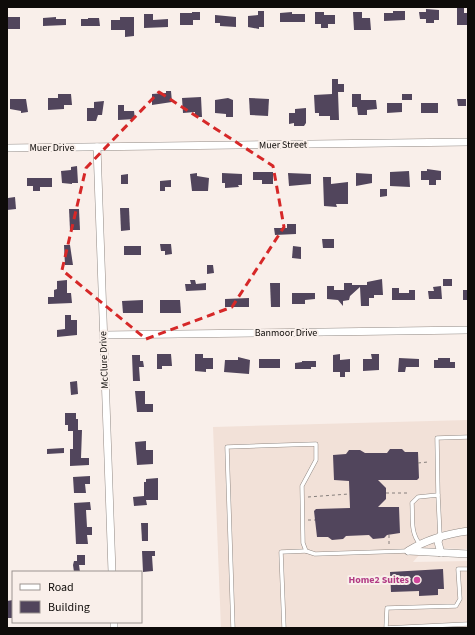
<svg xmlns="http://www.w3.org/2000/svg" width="475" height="635" font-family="'Source Sans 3',sans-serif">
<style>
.built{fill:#f2e1d8}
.building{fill:#51455c}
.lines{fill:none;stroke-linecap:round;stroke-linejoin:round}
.lane-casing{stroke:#928a85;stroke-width:4.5}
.street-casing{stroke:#928a85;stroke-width:8}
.path{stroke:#867f7c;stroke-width:1;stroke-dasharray:3 3;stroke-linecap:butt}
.lane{stroke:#fff;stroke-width:3.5}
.street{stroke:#fff;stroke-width:7}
.marked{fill:none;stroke:#d62828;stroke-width:3;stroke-dasharray:8 5;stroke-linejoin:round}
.hotel-dot{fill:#d1479c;stroke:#f9efea;stroke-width:1.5}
.labels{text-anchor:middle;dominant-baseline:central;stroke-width:4;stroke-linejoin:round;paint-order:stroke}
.street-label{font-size:10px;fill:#0e0b09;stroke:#f9efea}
.hotel-label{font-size:10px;font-weight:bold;fill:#b23c85;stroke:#f9efea;text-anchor:end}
</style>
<rect width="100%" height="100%" fill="#f9efea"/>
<polygon class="built" points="468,420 468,549 425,548 413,562 468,561 468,628 221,628 213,427"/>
<g class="building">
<polygon points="457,8 464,8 464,13 468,13 468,25 457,25"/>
<polygon points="426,9 439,10 439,20 434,20 434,23 426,23 426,19 420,19 419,12 426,12"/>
<polygon points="258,11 264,11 264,27 259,27 259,29 248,27 248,16 258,15"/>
<polygon points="393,11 405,11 405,20 384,21 384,13 393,13"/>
<polygon points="192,12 200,12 200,20 193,20 193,25 180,25 180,13 192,13"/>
<polygon points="292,12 292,14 305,14 305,22 280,22 280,13"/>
<polygon points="315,12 324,12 324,15 335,15 335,24 328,24 328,28 321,28 321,24 315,24"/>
<polygon points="353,12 362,12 362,18 370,18 371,30 354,30"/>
<polygon points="144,14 153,14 153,20 168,19 168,27 144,28"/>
<polygon points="215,15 236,17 236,27 220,26 220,23 215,23"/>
<rect x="7" y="17" width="13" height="12"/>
<polygon points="56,17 56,19 66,19 66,25 43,26 43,18"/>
<polygon points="120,17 134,17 134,36 125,37 125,30 111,30 111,20 120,20"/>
<polygon points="88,18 99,18 100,26 81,26 81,19 88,19"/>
<polygon points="332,79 338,79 338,84 344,84 344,92 338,92 339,120 330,120 330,116 319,116 319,113 315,113 314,95 332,94"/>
<polygon points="166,91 171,91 172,102 152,105 152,94 166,93"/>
<polygon points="58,94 71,94 72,105 64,105 64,109 48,110 48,98 58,98"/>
<polygon points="352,94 361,94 361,100 376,100 377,109 367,110 367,115 358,115 357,107 352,107"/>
<rect x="402" y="94" width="10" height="6"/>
<polygon points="201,97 202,117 195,117 195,112 183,113 182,98"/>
<polygon points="228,98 233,100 233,117 226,117 226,114 215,113 215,100"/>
<polygon points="249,98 269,99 268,116 250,115"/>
<polygon points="10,99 26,99 28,112 21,113 21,111 10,109"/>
<polygon points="457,99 466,99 466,106 458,106"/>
<polygon points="104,101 102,115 98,115 96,121 87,121 87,108 94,108 94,102"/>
<polygon points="387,103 402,103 402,112 387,113"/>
<rect x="421" y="103" width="17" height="10"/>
<polygon points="118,105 124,105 124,111 134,111 135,119 118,120"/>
<polygon points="306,108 306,123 304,126 294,126 294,123 289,124 289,113 295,113 295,109"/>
<polygon points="77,166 78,183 72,183 72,184 62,183 61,171 71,170 71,167"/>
<polygon points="427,169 441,171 441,180 436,180 436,185 429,185 429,180 421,180 421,171 427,171"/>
<polygon points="409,171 410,187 390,186 390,172"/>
<polygon points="253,172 273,172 273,184 262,184 262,180 253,180"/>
<polygon points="197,173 197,176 209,178 208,191 192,191 190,174"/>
<polygon points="222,173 242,174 242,185 238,185 239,187 225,188 225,183 222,183"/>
<polygon points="288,173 311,174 311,184 289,186"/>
<polygon points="356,173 372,174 372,183 356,186"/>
<polygon points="128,174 128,184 121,184 121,175"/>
<polygon points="323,177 331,177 331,184 348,182 348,204 336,204 337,207 324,206"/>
<polygon points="27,178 52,178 52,187 40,187 40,191 33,191 33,186 27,186"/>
<polygon points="171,180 171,187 165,187 165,191 160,191 160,181"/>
<polygon points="380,189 387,189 387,196 380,197"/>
<polygon points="15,197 16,209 7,210 8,198"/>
<polygon points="120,208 129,208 130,230 121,231"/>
<polygon points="69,209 79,209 80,230 70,230"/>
<polygon points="287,224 296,224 296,234 275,235 274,228 287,228"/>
<polygon points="322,239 334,239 334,248 323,248"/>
<polygon points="160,244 171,244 172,254 165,255 165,251 161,251"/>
<polygon points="64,245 70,245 73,265 65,265"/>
<rect x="124" y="246" width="17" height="9"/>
<polygon points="293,246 301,247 301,259 292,258"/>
<polygon points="207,265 213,265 214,273 207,274"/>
<polygon points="382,279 383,295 374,295 374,298 369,298 369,306 361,306 360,287 350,296 349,300 343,301 343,306 338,300 327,299 327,286 334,286 334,290 344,290 344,283 352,283 352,285 367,285 367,282"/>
<rect x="443" y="279" width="9" height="7"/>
<polygon points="67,280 67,293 71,293 72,303 48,304 48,297 54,297 54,290 57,289 57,281"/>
<polygon points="190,280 195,280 196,284 206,283 206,290 186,291 185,284 191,284"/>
<polygon points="270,283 280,283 280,307 271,307"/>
<polygon points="441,286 442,299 429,299 428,291 434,291 433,287"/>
<polygon points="392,288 399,288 399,293 409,293 409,290 415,290 415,300 392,300"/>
<rect x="463" y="290" width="5" height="10"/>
<polygon points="292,293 315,293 315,299 305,300 305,304 292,304"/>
<polygon points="249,298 249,307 225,307 225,299"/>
<polygon points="143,300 143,313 123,313 122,301"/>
<polygon points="160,300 180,300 181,313 160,313"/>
<polygon points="65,315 71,315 71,320 77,320 77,335 57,337 57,330 65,329"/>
<polygon points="157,354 171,354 172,366 162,366 162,369 157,369"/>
<polygon points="195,354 203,354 203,358 213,358 213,369 206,369 206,372 195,371"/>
<polygon points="340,354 340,360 350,359 350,372 345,372 345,377 340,377 340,372 333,372 333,355"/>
<polygon points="371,354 379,354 379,370 363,371 363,359 372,359"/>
<polygon points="132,355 140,355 140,361 143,361 144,367 139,367 140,381 133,381"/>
<polygon points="238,357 250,360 249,374 224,372 225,360 238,360"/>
<polygon points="399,358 419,359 419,367 406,367 405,372 398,372"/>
<polygon points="438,358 450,358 450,362 455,362 455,368 434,368 434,360 438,360"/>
<rect x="259" y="359" width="21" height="9"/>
<polygon points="302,361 316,361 316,367 311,367 311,369 295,369 295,363 302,362"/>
<polygon points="77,381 78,394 71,395 70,382"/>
<polygon points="135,391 145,391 145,404 153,404 153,412 137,412"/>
<polygon points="65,413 76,413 76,419 78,419 78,430 82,430 81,458 89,458 89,465 70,466 70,449 73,449 73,431 68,431 68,425 65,425"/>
<polygon points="146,441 146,450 153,450 153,464 137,465 135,442"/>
<polygon points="64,448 64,453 47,454 47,449"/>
<polygon points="390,449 402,449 405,452 418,452 419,478 417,480 378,480 386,488 386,499 378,507 399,507 400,533 387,535 384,538 373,539 369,535 346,536 343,539 332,540 328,537 317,537 314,511 316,509 350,508 349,481 334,480 333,455 346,454 349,450 360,450 365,453 387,453"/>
<polygon points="90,476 90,484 85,484 86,493 74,493 73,477"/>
<polygon points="158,478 158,500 146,500 147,505 134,506 133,497 144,496 144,482 146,482 146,479"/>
<polygon points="90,502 91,510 86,510 87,527 92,527 92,535 87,535 88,544 76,544 74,503"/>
<polygon points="141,523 148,523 148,541 142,541"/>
<polygon points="142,551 155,551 155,556 152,556 153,571 143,572"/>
<polygon points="77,555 85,555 85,565 79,565 80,572 74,572 73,565 74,561 77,561"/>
<polygon points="443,569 444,589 438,589 438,595 419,596 419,591 391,592 390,572"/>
<polygon points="13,600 13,618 7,618 7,601"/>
</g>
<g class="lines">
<defs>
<g id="lane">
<polyline points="438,495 437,438 468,437"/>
<path d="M 420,544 C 410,533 413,517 412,503 L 418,497 L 438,495 L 440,536"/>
<polyline points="468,569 458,569 460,599 456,606 387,608 386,628 468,624"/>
<polyline points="233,628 227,447 316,444 316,460 302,486 303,543 306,551 315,554 408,551"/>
<polyline points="284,628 281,552 306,551"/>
</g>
<g id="street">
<polyline points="97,147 112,572"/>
<polyline points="7,148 468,142"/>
<polyline points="103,335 468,330"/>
<polyline points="440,536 438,542 441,553"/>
<path d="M 408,551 C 427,539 446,534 468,531"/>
<polyline points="409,551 468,554"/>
<polyline points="114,622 114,628"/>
</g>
</defs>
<use href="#lane" class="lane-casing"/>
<use href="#street" class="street-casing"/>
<g class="path">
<polyline points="418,463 428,462"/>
<polyline points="386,493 408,493"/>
<polyline points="308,497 349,494"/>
<polyline points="308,520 315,520"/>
<polyline points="389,535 389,547"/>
</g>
<use href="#lane" class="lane"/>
<use href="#street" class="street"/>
</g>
<path class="marked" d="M 159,92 L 273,166 L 284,227 L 232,307 L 146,339 L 62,270 L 86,168 Z"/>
<circle class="hotel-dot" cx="417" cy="580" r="4"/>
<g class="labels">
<g class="street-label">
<text transform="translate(283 145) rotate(-1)">Muer Street</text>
<text x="52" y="148">Muer Drive</text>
<text x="286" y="333">Banmoor Drive</text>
<text transform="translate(104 360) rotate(-92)">McClure Drive</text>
</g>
<g class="hotel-label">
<text x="409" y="580">Home2 Suites</text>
</g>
</g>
<rect width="475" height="635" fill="none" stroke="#0e0b09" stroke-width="16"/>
<rect x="12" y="571" width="130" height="52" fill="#f9efea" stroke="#9b9490"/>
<rect x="20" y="584" width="20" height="6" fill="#ffffff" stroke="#9b9490"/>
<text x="48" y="591" font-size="12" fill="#0e0b09">Road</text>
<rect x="20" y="601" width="20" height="12" fill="#51455c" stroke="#9b9490"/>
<text x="48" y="611" font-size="12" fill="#0e0b09">Building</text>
</svg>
